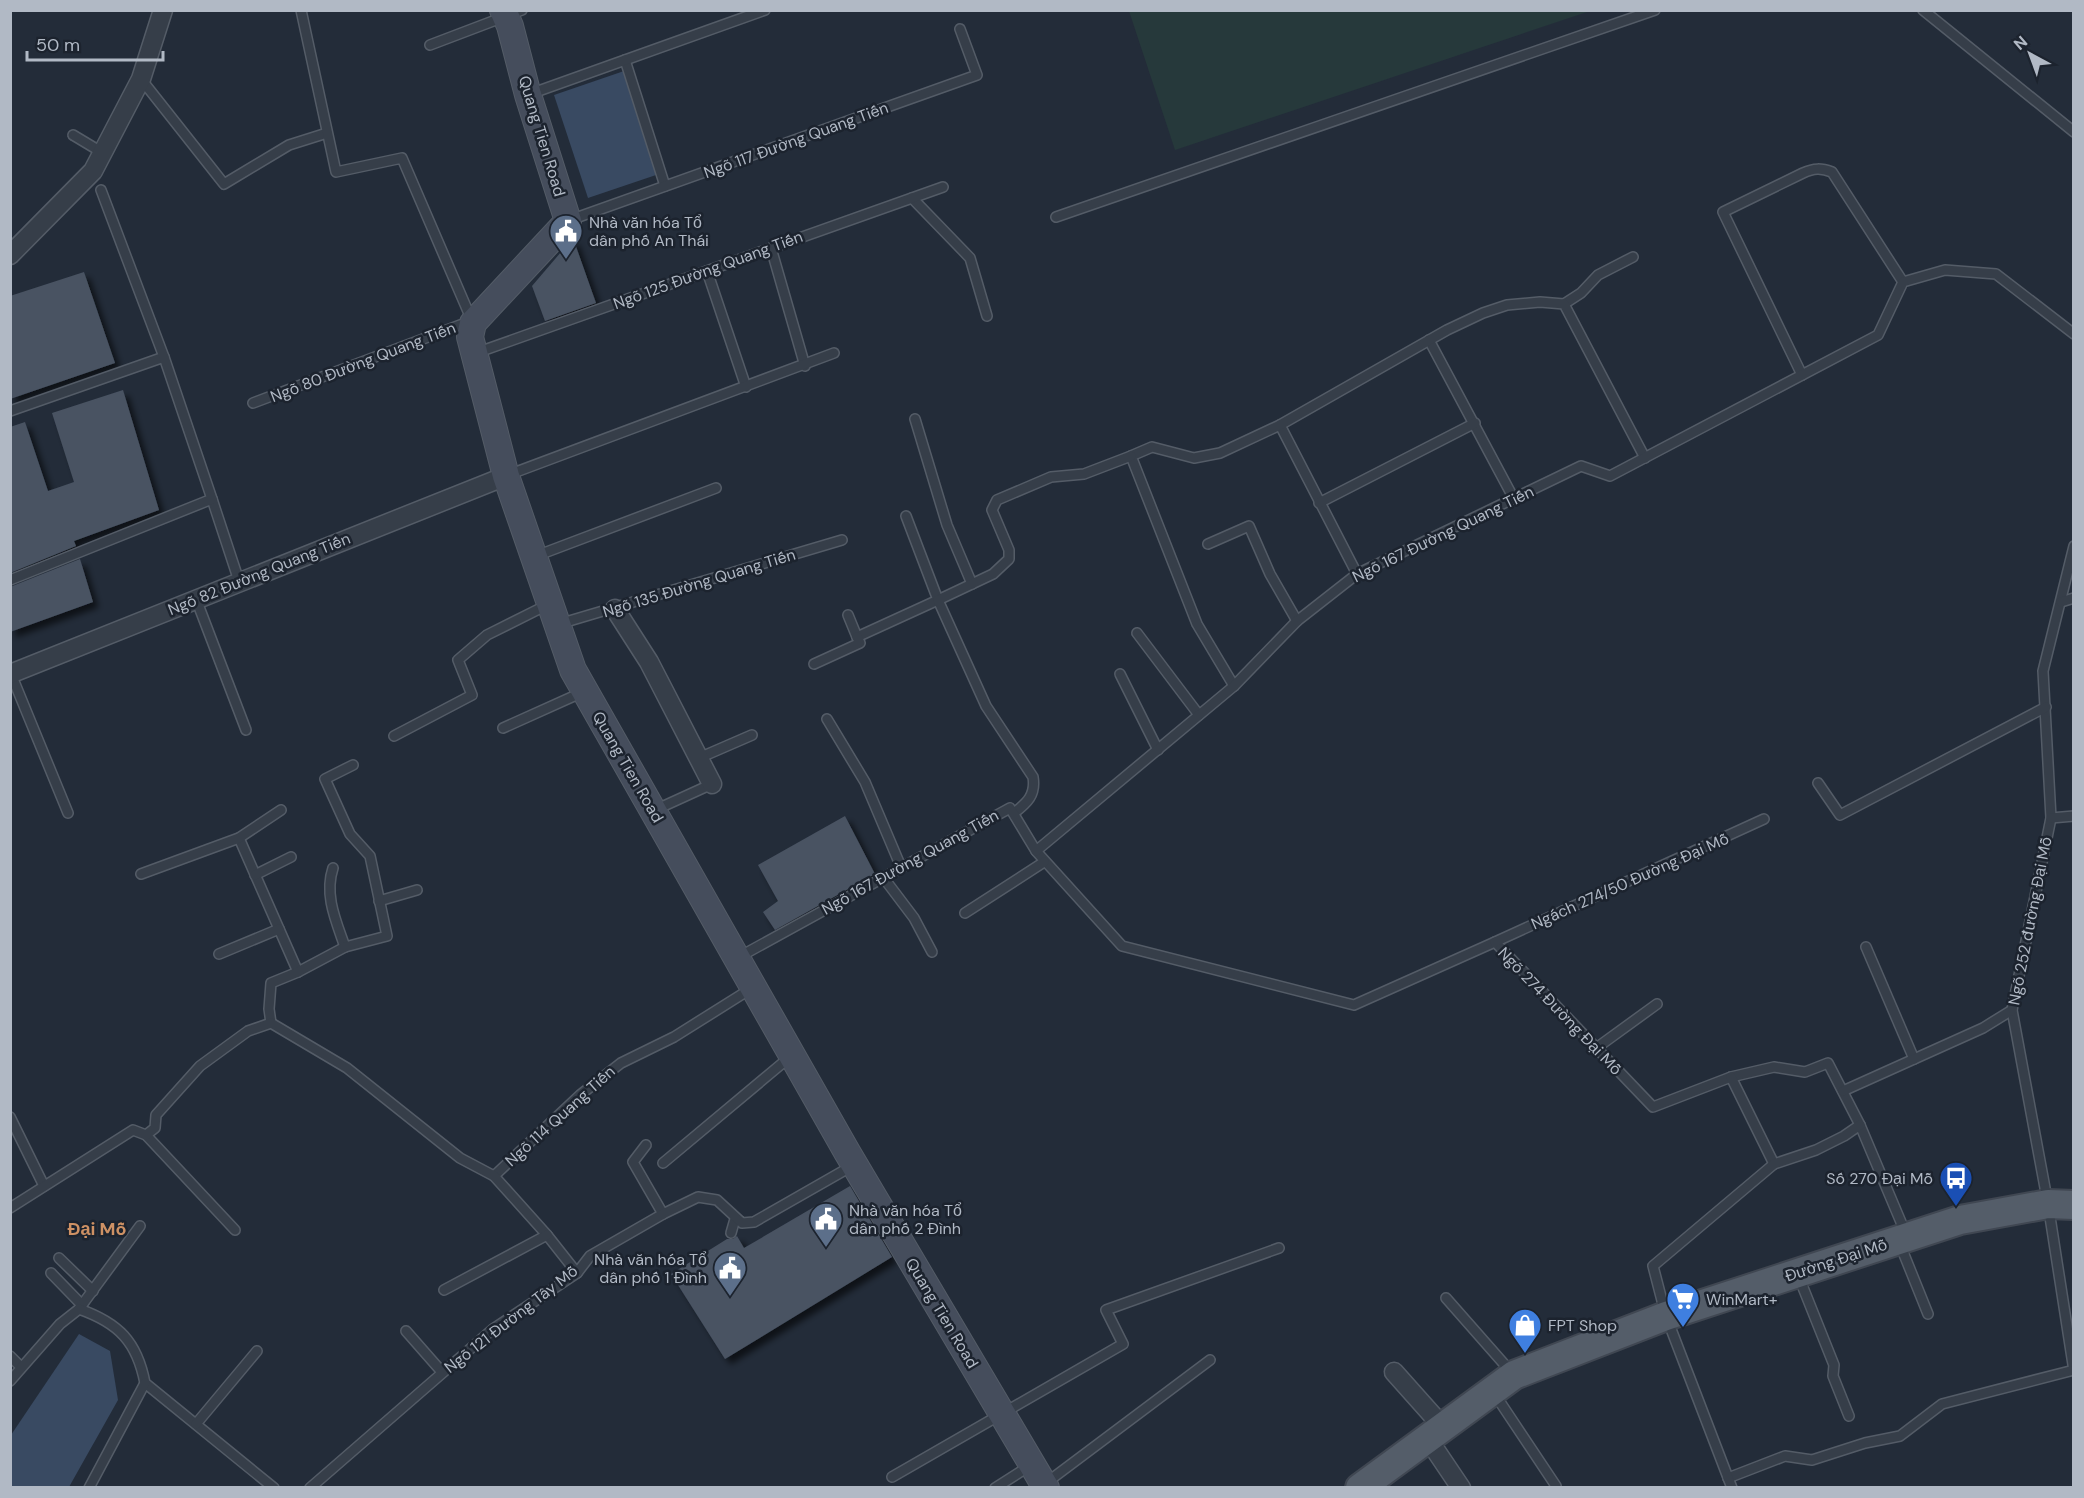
<svg xmlns="http://www.w3.org/2000/svg" width="2084" height="1498" font-family="'DM Sans',sans-serif">
<style>
.green{fill:#26393b}
.water{fill:#394a62}
.building{fill:#495362;filter:url(#shadow)}
.lines{fill:none;stroke-linecap:round;stroke-linejoin:round}
.lane-casing{stroke:#545c67;stroke-width:12}
.street-casing{stroke:#545c67;stroke-width:21}
.secondary-casing{stroke:#545c67;stroke-width:28}
.primary-casing{stroke:#404752;stroke-width:32}
.lane{stroke:#363e49;stroke-width:9}
.street{stroke:#363e49;stroke-width:18}
.secondary{stroke:#454d5c;stroke-width:26}
.primary{stroke:#545d69;stroke-width:28}
.labels{text-anchor:middle;dominant-baseline:central;stroke-width:5;stroke-linejoin:round;paint-order:stroke}
.street-label{font-size:16px;fill:#b1b9c5;stroke:#1c232e}
.poi-label{font-size:16px;fill:#b1b9c5;stroke:#1c232e;text-anchor:start}
.neighbourhood-label{font-size:18px;font-weight:bold;fill:#ce9164;stroke:#1c232e}
</style>
<defs>
<filter id="shadow"><feDropShadow dx="5.5" dy="5.5" stdDeviation="3" flood-color="#0009"/></filter>
</defs>
<rect width="100%" height="100%" fill="#232c39"/>
<polygon class="green" points="1129,11 1129,10 1590,11 1175,150"/>
<g class="water">
<polygon points="624,71 659,174 588,198 554,95"/>
<polygon points="79,1334 110,1351 118,1400 69,1487 11,1487 11,1435"/>
</g>
<g class="building">
<polygon points="573,238 596,303 545,321 532,286"/>
<polygon points="84,272 115,363 10,399 10,296"/>
<polygon points="123,390 159,510 74,541 76,546 10,573 10,427 25,422 48,491 74,482 52,413"/>
<polygon points="80,559 93,602 10,632 10,587"/>
<polygon points="845,816 875,874 775,930 763,912 778,901 758,865"/>
<polygon points="850,1186 892,1257 725,1359 671,1274 727,1239 733,1239 737,1236 744,1248"/>
</g>
<g class="lines">
<defs>
<g id="lane">
<polyline points="1923,10 2074,132"/>
<polyline points="430,45 522,10"/>
<polyline points="625,60 665,186"/>
<polyline points="141,79 224,184 289,145 327,133"/>
<polyline points="530,94 765,10"/>
<polyline points="73,135 103,153"/>
<polyline points="912,198 970,258 987,316"/>
<polyline points="1056,217 1655,10"/>
<polyline points="570,220 977,75 960,29"/>
<polyline points="771,248 805,366"/>
<polyline points="707,271 746,387"/>
<polyline points="1564,304 1581,293 1598,275 1633,257"/>
<polyline points="1429,340 1514,499"/>
<polyline points="476,353 943,187"/>
<path d="M 1802,375 L 1723,212 L 1803,173 C 1814,168 1821,168 1832,172 L 1903,282"/>
<polyline points="253,403 460,325 473,323 402,158 336,172 301,10"/>
<polyline points="10,411 164,357"/>
<polyline points="915,419 947,525 972,584"/>
<polyline points="1280,425 1357,574"/>
<polyline points="508,475 834,353"/>
<polyline points="212,499 239,581"/>
<polyline points="1319,503 1475,423"/>
<polyline points="1208,544 1249,526 1270,574 1297,621"/>
<polyline points="2074,546 2043,671 2051,818 2012,1010 2048,1204 2074,1371"/>
<polyline points="536,556 716,488"/>
<polyline points="10,580 212,499 164,357 101,190"/>
<polyline points="196,599 246,730"/>
<polyline points="2061,602 2074,598"/>
<polyline points="848,615 857,637 938,600 906,516"/>
<polyline points="559,624 842,540"/>
<polyline points="1137,633 1199,715"/>
<polyline points="814,664 860,643 857,637"/>
<polyline points="11,674 68,813"/>
<polyline points="1120,674 1158,750"/>
<polyline points="1234,686 1197,624 1131,456 1152,447 1194,458 1220,453 1280,425 1447,330 1483,313 1507,305 1540,302 1564,304 1645,458"/>
<polyline points="827,719 865,782 901,867"/>
<polyline points="503,728 583,692"/>
<polyline points="394,736 472,695 458,660 487,635 549,604"/>
<polyline points="699,758 752,735"/>
<polyline points="1818,783 1840,815 2046,707"/>
<polyline points="655,810 712,784"/>
<path d="M 1014,813 C 1027,803 1036,795 1033,777 L 986,706 L 938,600 L 993,574 L 1009,559 L 1009,550 L 992,510 L 997,500 L 1051,477 L 1084,474 L 1131,456"/>
<polyline points="2051,818 2074,816"/>
<polyline points="239,838 298,972"/>
<polyline points="1036,851 1122,946 1354,1005 1495,942 1653,1107 1731,1077 1774,1067 1805,1072 1828,1063 1860,1125 1906,1234"/>
<path d="M 333,868 C 324,895 336,921 345,947"/>
<polyline points="141,874 239,838 281,810"/>
<polyline points="255,875 291,857"/>
<polyline points="883,877 914,918 932,952"/>
<polyline points="379,901 417,890"/>
<polyline points="965,913 1044,862"/>
<polyline points="1495,942 1764,819"/>
<polyline points="1866,947 1914,1059"/>
<polyline points="219,954 279,929"/>
<polyline points="739,957 1010,808 1036,851 1234,686 1297,621 1357,574 1581,466 1610,476 1878,335 1903,282 1945,270 1996,274 2074,334"/>
<polyline points="271,1023 269,1009 271,983 298,972 345,947 387,936 370,856 350,834 325,779 353,765"/>
<polyline points="1595,1049 1657,1004"/>
<polyline points="1731,1077 1774,1164"/>
<polyline points="1843,1091 1983,1028 2012,1010"/>
<polyline points="10,1117 44,1186"/>
<polyline points="146,1135 235,1230"/>
<polyline points="646,1145 633,1162 663,1214"/>
<polyline points="663,1163 791,1056"/>
<polyline points="494,1176 580,1095 621,1063 674,1037 752,988"/>
<polyline points="10,1208 133,1130 146,1135 155,1128 156,1115 200,1066 248,1031 271,1023 347,1068 460,1158 494,1176 547,1235 577,1273"/>
<polyline points="731,1233 735,1219"/>
<polyline points="1899,1242 1928,1314"/>
<polyline points="59,1258 93,1291"/>
<polyline points="51,1273 82,1305"/>
<polyline points="1798,1275 1834,1365 1833,1376 1849,1416"/>
<polyline points="444,1290 547,1235"/>
<polyline points="1446,1298 1512,1373"/>
<polyline points="79,1309 140,1226"/>
<polyline points="406,1331 442,1372"/>
<polyline points="10,1356 21,1367"/>
<path d="M 10,1381 L 60,1324 L 79,1309 C 119,1323 137,1342 145,1383 L 274,1488"/>
<polyline points="1494,1393 1556,1486"/>
<polyline points="196,1424 257,1351"/>
<polyline points="892,1477 1123,1344 1106,1310 1279,1248"/>
<polyline points="1728,1478 1785,1456 1812,1460 1865,1443 1900,1436 1942,1404 2074,1370"/>
<polyline points="1046,1483 1210,1360"/>
<polyline points="89,1488 145,1383"/>
<polyline points="310,1488 493,1329 577,1273 590,1256 663,1214 698,1197 717,1200 742,1223 754,1222 852,1166"/>
<polyline points="995,1488 1031,1465"/>
<polyline points="1732,1488 1666,1316 1653,1266 1774,1164 1816,1150 1844,1136 1860,1125"/>
</g>
<g id="street">
<polyline points="10,255 93,171 141,79 163,10"/>
<polyline points="615,609 649,662 712,784"/>
<polyline points="10,674 506,476"/>
<polyline points="1394,1372 1443,1427"/>
<polyline points="1428,1439 1461,1488"/>
</g>
<polyline id="secondary" points="503,10 510,26 528,95 568,221 473,323 470,337 506,476 573,670 847,1152 1046,1488"/>
<polyline id="primary" points="1360,1488 1514,1375 1666,1316 1960,1220 2048,1204 2074,1205"/>
</defs>
<use href="#lane" class="lane-casing"/>
<use href="#street" class="street-casing"/>
<use href="#secondary" class="secondary-casing"/>
<use href="#primary" class="primary-casing"/>
<use href="#lane" class="lane"/>
<use href="#street" class="street"/>
<use href="#secondary" class="secondary"/>
<use href="#primary" class="primary"/>
</g>
<defs>
<symbol id="civic-pin" viewBox="-11 -11 22 30"><path d="M0 17L-7.5 6A9.5 9.5 0 1 1 7.5 6Z" fill="#5c6f8a" stroke="#1c232e"/><path d="M-.6-6.5H3V-4.5H.6V-3L4-1V1h2V6H-6V1h2V-1L-.6-3ZM-1.2 2.5V6h2.4V2.5Z" fill="#fff"/></symbol>
<symbol id="bus-pin" viewBox="-11 -11 22 30"><path d="M0 17L-7.5 6A9.5 9.5 0 1 1 7.5 6Z" fill="#1a4fb4" stroke="#1c232e"/><path d="M-5-6H5V4H4V6H2V4H-2V6H-4V4H-5ZM-3.5-4V0h7V-4ZM-3.5 1.2v1.5H-2V1.2ZM2 1.2v1.5H3.5V1.2Z" fill="#fff"/></symbol>
<symbol id="supermarket-pin" viewBox="-11 -11 22 30"><path d="M0 17L-7.5 6A9.5 9.5 0 1 1 7.5 6Z" fill="#3f7fe0" stroke="#1c232e"/><path d="M-6-5.5h2.5l.6 2H6L4.5 2H-2.5L-4.4-4H-6ZM-1.5 3.2a1.3 1.3 0 1 0 .1 0ZM3 3.2a1.3 1.3 0 1 0 .1 0Z" fill="#fff"/></symbol>
<symbol id="shop-pin" viewBox="-11 -11 22 30"><path d="M0 17L-7.5 6A9.5 9.5 0 1 1 7.5 6Z" fill="#3f7fe0" stroke="#1c232e"/><path d="M-5-2.5h2.3a2.7 3.5 0 0 1 5.4 0H5L5.5 6h-11ZM-1.5-2.5h3a1.5 2.3 0 0 0-3 0Z" fill="#fff"/></symbol>
</defs>
<g fill-rule="evenodd">
<use href="#civic-pin" x="547" y="212" width="38" height="52"/>
<use href="#bus-pin" x="1937" y="1159" width="38" height="52"/>
<use href="#civic-pin" x="807" y="1200" width="38" height="52"/>
<use href="#civic-pin" x="711" y="1249" width="38" height="52"/>
<use href="#supermarket-pin" x="1664" y="1280" width="38" height="52"/>
<use href="#shop-pin" x="1506" y="1306" width="38" height="52"/>
</g>
<g class="labels">
<g class="street-label">
<text transform="translate(542 136) rotate(73)">Quang Tien Road</text>
<text transform="translate(796 140) rotate(-20)">Ngõ 117 Đường Quang Tiến</text>
<text transform="translate(708 270) rotate(-20)">Ngõ 125 Đường Quang Tiến</text>
<text transform="translate(363 362) rotate(-21)">Ngõ 80 Đường Quang Tiến</text>
<text transform="translate(1443 534) rotate(-26)">Ngõ 167 Đường Quang Tiến</text>
<text transform="translate(259 574) rotate(-22)">Ngõ 82 Đường Quang Tiến</text>
<text transform="translate(699 583) rotate(-17)">Ngõ 135 Đường Quang Tiến</text>
<text transform="translate(628 767) rotate(60)">Quang Tien Road</text>
<text transform="translate(910 862) rotate(-29)">Ngõ 167 Đường Quang Tiến</text>
<text transform="translate(1630 881) rotate(-24)">Ngách 274/50 Đường Đại Mỗ</text>
<text transform="translate(2030 921) rotate(-79)">Ngõ 252 đường Đại Mỗ</text>
<text transform="translate(1560 1011) rotate(46)">Ngõ 274 Đường Đại Mỗ</text>
<text transform="translate(560 1116) rotate(-42)">Ngõ 114 Quang Tiến</text>
<text transform="translate(1836 1260) rotate(-18)">Đường Đại Mỗ</text>
<text transform="translate(942 1313) rotate(59)">Quang Tien Road</text>
<text transform="translate(511 1319) rotate(-38)">Ngõ 121 Đường Tây Mỗ</text>
</g>
<g class="poi-label">
<text x="589" y="222">Nhà văn hóa Tổ<tspan x="589" dy="18">dân phố An Thái</tspan></text>
<text x="1933" y="1178" text-anchor="end">Số 270 Đại Mỗ</text>
<text x="849" y="1210">Nhà văn hóa Tổ<tspan x="849" dy="18">dân phố 2 Đình</tspan></text>
<text x="707" y="1259" text-anchor="end">Nhà văn hóa Tổ<tspan x="707" dy="18">dân phố 1 Đình</tspan></text>
<text x="1706" y="1299">WinMart+</text>
<text x="1548" y="1325">FPT Shop</text>
</g>
<g class="neighbourhood-label">
<text x="97" y="1229">Đại Mỗ</text>
</g>
</g>
<rect width="2084" height="1498" fill="none" stroke="#b1b9c5" stroke-width="24"/>
<g transform="translate(2030 54) rotate(319)" stroke="#1c232e" stroke-width="4.5" paint-order="stroke">
<path d="M0-4.5L10 22L0 15L-10 22Z" fill="#b1b9c5"/>
<text y="-9" font-size="16" font-weight="bold" text-anchor="middle" fill="#b1b9c5">N</text>
</g>
<path d="M27 51v9h136v-9" fill="none" stroke="#b1b9c5" stroke-width="3"/>
<text x="36" y="51" font-size="18" fill="#b1b9c5" stroke="#1c232e" stroke-width="4.5" paint-order="stroke">50 m</text>
</svg>
